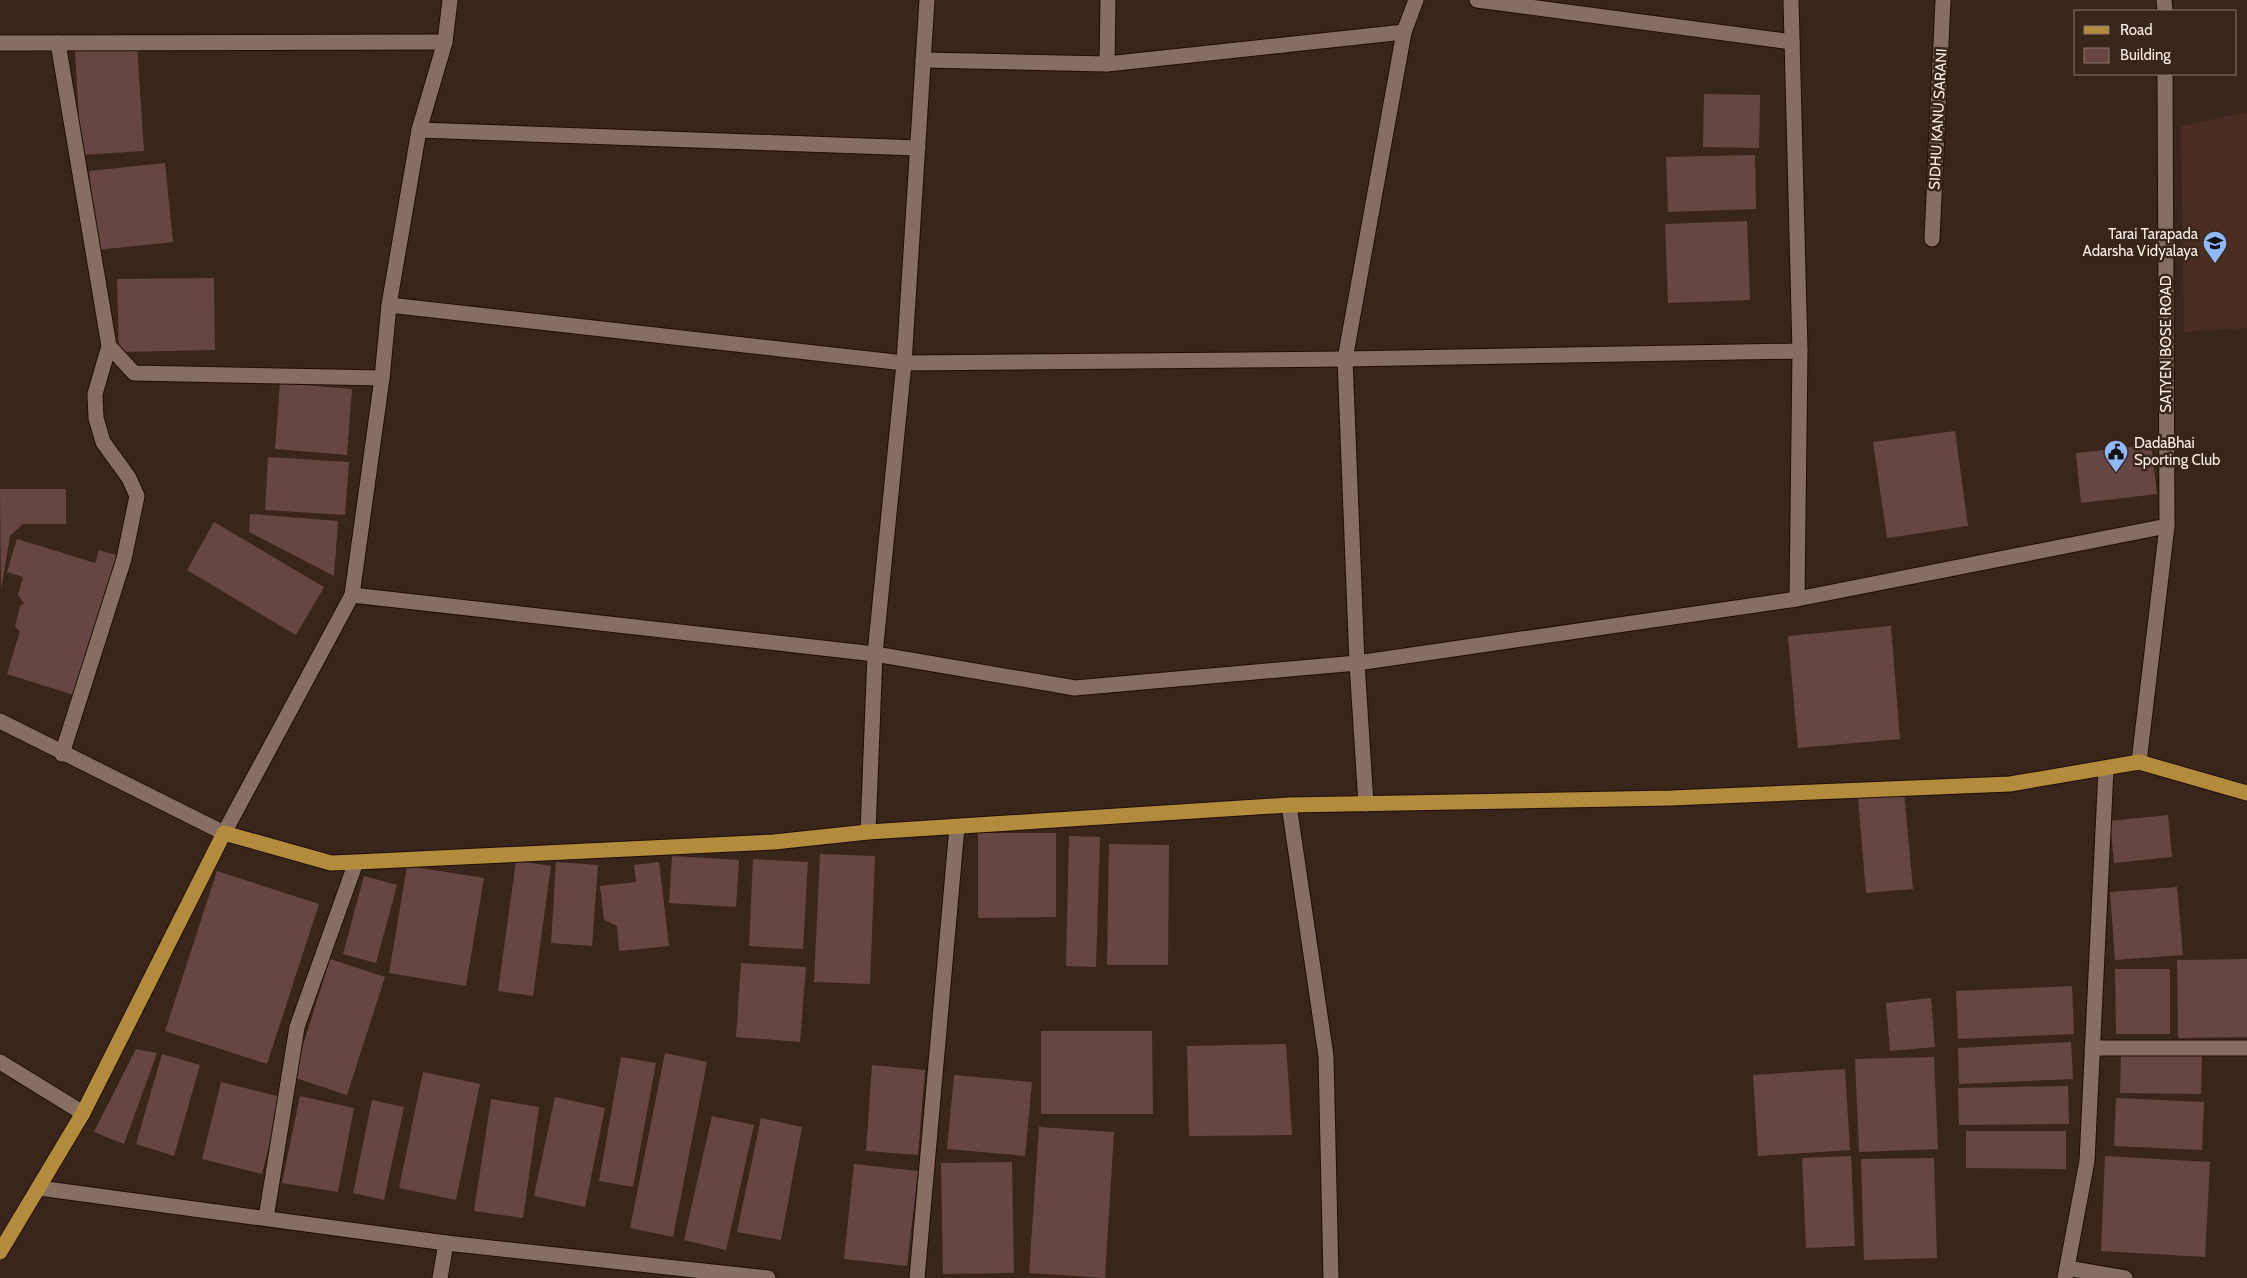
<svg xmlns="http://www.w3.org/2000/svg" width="2247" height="1278" font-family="Cabin,sans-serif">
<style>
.built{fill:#482d20}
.building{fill:#664643}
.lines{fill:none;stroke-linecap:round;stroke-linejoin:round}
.minor-casing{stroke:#200e05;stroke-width:17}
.major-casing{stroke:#200e05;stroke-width:17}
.minor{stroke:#876e62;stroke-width:15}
.major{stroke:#b38b3c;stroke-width:15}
.labels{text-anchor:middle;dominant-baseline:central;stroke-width:5;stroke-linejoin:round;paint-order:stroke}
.street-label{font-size:15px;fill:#feefe8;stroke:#3a251b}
.poi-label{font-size:15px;fill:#feefe8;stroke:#3a251b;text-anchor:end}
</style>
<rect width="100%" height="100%" fill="#3a251b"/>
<polygon class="built" points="2247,112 2247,328 2184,332 2181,126"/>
<g class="building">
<polygon points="137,46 144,151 81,155 75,50"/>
<polygon points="1704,94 1760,95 1759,148 1703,147"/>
<polygon points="1755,155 1756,209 1668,212 1666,157"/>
<polygon points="165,163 173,242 97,250 89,171"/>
<polygon points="1747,221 1750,300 1668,303 1665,224"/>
<polygon points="214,278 215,350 119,352 117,279"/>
<polygon points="280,383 352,389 347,455 275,449"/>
<polygon points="1955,431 1968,526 1887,538 1873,442"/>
<polygon points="2151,445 2157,494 2081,503 2076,453"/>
<polygon points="268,457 349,462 345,515 265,510"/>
<polygon points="0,489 66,489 66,524 23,524 10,536 1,590"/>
<polygon points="250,514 338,521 334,576 249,532"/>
<polygon points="214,522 324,587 296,635 187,570"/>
<polygon points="17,539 95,563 99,550 119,556 77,696 7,674 20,631 15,627 20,606 24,603 18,595 23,577 7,572"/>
<polygon points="1891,626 1900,739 1798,748 1788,636"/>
<polygon points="1904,793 1913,889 1866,893 1858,798"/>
<polygon points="2168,815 2172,857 2114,863 2110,821"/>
<polygon points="978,833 1056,833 1056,917 978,918"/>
<polygon points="1069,836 1100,837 1096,967 1066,966"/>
<polygon points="1109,844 1169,845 1168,965 1107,965"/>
<polygon points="820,854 875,856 870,984 814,982"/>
<polygon points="672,856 739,860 736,907 669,903"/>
<polygon points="753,859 808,862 803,949 749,946"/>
<polygon points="516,861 551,866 533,996 498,991"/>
<polygon points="556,862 598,865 592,946 551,943"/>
<polygon points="659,862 669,946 619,951 617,926 604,920 600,886 636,882 634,865"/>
<polygon points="407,866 484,878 466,986 389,973"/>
<polygon points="217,871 319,904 267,1064 165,1031"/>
<polygon points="364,876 397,885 376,963 343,954"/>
<polygon points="2177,887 2183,955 2115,960 2110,892"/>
<polygon points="330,959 385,977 347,1095 293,1077"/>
<polygon points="2247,959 2247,1037 2178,1038 2177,960"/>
<polygon points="741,963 806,967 800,1042 736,1037"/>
<polygon points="2115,969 2170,969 2170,1034 2116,1034"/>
<polygon points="2072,986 2074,1034 1958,1039 1956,991"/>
<polygon points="1931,998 1935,1047 1890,1051 1886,1003"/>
<polygon points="1041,1031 1152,1031 1153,1114 1041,1114"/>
<polygon points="2071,1042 2073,1079 1959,1084 1958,1048"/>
<polygon points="1286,1044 1292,1135 1189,1136 1187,1046"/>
<polygon points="136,1049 157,1053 124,1144 94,1132"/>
<polygon points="2121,1052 2202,1053 2201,1094 2120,1093"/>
<polygon points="665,1053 707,1062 673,1237 630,1228"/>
<polygon points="162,1054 200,1065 174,1156 136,1144"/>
<polygon points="621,1057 656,1063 633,1187 599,1181"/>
<polygon points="1934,1057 1938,1149 1859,1152 1855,1059"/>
<polygon points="872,1065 925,1070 918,1155 866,1151"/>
<polygon points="1845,1069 1850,1150 1758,1156 1753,1075"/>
<polygon points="423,1072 480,1084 456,1200 399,1188"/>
<polygon points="954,1075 1032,1082 1025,1156 947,1149"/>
<polygon points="221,1082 281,1097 262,1174 202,1159"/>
<polygon points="2068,1086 2069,1124 1959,1125 1958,1088"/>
<polygon points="300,1096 354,1108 338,1192 282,1183"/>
<polygon points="555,1097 605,1108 585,1207 534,1196"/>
<polygon points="2116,1098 2204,1102 2202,1150 2114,1146"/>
<polygon points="491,1099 539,1107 523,1218 474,1211"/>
<polygon points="372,1100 404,1107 384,1200 353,1193"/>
<polygon points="712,1116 754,1125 726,1250 684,1240"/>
<polygon points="761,1118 802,1127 781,1240 737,1232"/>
<polygon points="1039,1127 1114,1132 1105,1278 1029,1273"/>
<polygon points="1966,1131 2066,1131 2066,1169 1966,1168"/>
<polygon points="1851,1156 1855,1246 1806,1248 1802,1158"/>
<polygon points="2105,1156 2210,1162 2205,1257 2101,1251"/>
<polygon points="1934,1158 1937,1258 1864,1260 1861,1159"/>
<polygon points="1012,1162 1014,1273 943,1274 941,1163"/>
<polygon points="854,1164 918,1171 907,1266 844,1259"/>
</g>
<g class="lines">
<defs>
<g id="minor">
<polyline points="1477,0 1792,42"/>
<polyline points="1791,0 1800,351 1797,599"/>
<polyline points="2164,0 2165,11"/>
<polyline points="0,43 445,42"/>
<polyline points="58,43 109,346 134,373 382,378"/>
<polyline points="923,60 1107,64 1404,32"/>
<polyline points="1107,64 1108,0"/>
<polyline points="419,130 918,148"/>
<polyline points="1932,239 1943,0"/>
<polyline points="389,305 904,363 1345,359 1800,351"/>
<polyline points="352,595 875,654 1075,688 1357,663 1797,599 2167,526"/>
<polyline points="0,721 224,833 352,595 382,378 389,305 419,130 445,42 450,0"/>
<polyline points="62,754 124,559 137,496 129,478 103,442 96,418 95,394 109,346"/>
<polyline points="2139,762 2167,526 2165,74"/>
<polyline points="1366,804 1357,663 1345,359 1404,32 1416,0"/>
<polyline points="1289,805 1326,1056 1331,1278"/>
<polyline points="868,832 875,654 904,363 927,0"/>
<polyline points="2092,1048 2247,1048"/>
<polyline points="0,1062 83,1113"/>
<polyline points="39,1188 446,1243 768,1278"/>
<polyline points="266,1218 297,1027 356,862"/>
<polyline points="2067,1268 2125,1278"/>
<polyline points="440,1278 446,1243"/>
<polyline points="917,1278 957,827"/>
<polyline points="2065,1278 2087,1161 2106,769"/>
</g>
<polyline id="major" points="0,1252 83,1113 224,833 331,863 356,862 774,842 868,832 1289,805 1671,798 2010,784 2139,762 2247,793"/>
</defs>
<use href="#minor" class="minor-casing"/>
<use href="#major" class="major-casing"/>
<use href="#minor" class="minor"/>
<use href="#major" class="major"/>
</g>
<defs>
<symbol id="school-pin" viewBox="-11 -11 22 30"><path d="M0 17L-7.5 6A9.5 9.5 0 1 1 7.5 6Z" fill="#8eb9fc" stroke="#3a251b"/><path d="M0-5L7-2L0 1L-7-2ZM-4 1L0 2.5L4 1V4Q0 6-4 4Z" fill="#111"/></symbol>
<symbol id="civic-pin" viewBox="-11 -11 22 30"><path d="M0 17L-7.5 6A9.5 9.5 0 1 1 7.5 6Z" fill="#8eb9fc" stroke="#3a251b"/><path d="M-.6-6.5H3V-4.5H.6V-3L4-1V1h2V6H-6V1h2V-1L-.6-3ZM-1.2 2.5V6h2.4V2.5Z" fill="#111"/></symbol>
</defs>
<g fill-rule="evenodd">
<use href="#school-pin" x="2201" y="229" width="28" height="38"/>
<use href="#civic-pin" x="2102" y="438" width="28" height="38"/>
</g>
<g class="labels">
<g class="street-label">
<text transform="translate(1938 119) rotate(-87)">SIDHU KANU SARANI</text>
<text transform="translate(2166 344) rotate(-90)">SATYEN BOSE ROAD</text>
</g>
<g class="poi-label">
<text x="2198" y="234">Tarai Tarapada<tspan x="2198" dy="17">Adarsha Vidyalaya</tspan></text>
<text x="2134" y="443" text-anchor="start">DadaBhai<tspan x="2134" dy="17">Sporting Club</tspan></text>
</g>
</g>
<rect x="2074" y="10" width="162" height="65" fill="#3a251b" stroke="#88766d"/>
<rect x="2084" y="26" width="25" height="8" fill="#b38b3c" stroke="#88766d"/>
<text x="2120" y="35" font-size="15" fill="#feefe8">Road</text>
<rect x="2084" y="48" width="25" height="15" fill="#664643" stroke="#88766d"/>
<text x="2120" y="60" font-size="15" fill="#feefe8">Building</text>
</svg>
